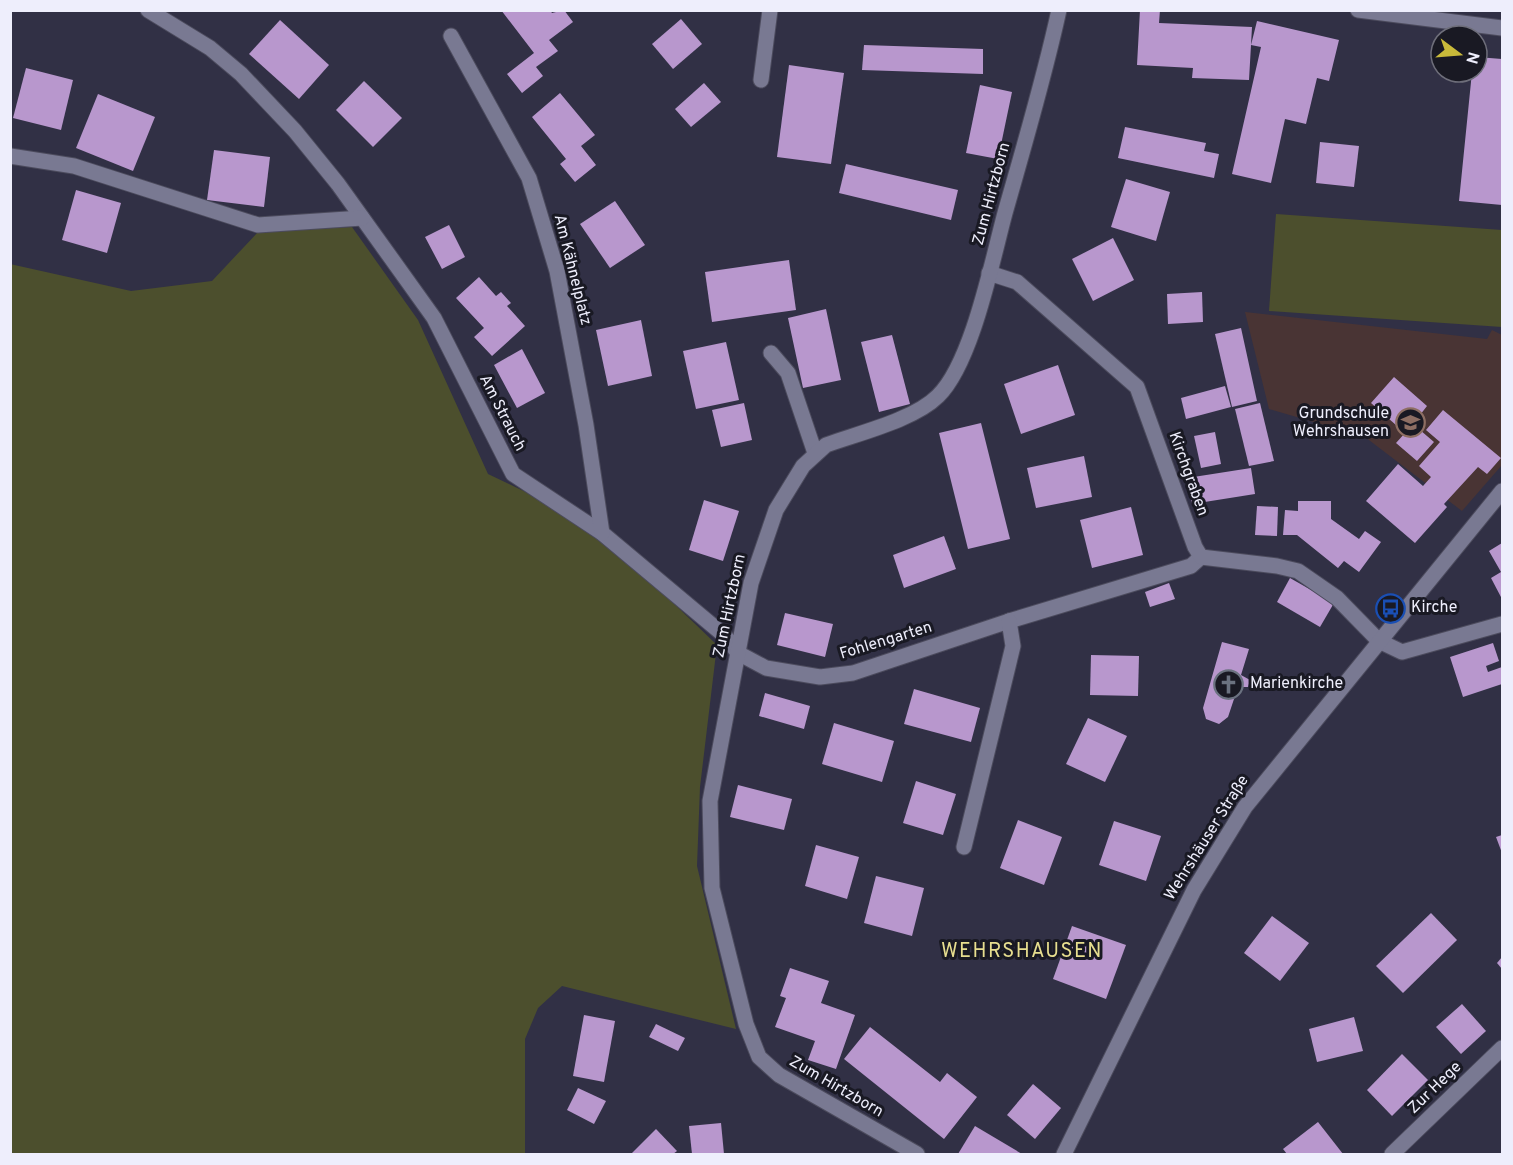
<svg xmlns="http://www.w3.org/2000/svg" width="1513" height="1165" font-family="Overpass,sans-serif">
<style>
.education{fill:#493434}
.green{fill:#4c4f2d}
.building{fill:#b897cd}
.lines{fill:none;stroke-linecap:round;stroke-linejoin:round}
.minor-casing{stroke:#4c4b5d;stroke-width:17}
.minor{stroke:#797992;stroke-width:15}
.labels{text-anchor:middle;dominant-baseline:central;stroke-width:6;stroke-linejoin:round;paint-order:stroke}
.street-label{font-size:16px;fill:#eeeefc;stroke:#191923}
.poi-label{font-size:16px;fill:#eeeefc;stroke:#191923;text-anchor:start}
.quarter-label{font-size:20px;letter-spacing:1.5px;fill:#e7de8f;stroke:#191923}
</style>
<rect width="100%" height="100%" fill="#313045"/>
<polygon class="education" points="1245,312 1487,339 1492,330 1502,335 1502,465 1462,511 1365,437 1269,409"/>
<g class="green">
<polygon points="1276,214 1502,230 1502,327 1269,311"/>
<polygon points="352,227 418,320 488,474 590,523 717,645 700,787 697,866 736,1029 562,986 538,1008 525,1039 525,1154 11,1154 10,264 131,291 212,281 258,232"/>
</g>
<g class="building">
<polygon points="501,10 550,10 552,13 564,10 573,22 549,40 558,51 536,67 543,76 522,93 507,74 534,53"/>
<polygon points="1140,10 1160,10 1159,23 1252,27 1251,45 1257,21 1339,40 1329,81 1317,78 1306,124 1285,119 1271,183 1232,174 1261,47 1251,45 1249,80 1192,78 1193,68 1137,65"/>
<polygon points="681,19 702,44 673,69 652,44"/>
<polygon points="280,20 329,65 299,99 249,54"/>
<polygon points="864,45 983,49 983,74 862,70"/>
<polygon points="1477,57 1502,59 1502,205 1459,201 1472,72 1477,72"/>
<polygon points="789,65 844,73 831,164 777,157"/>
<polygon points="26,68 73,80 61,130 13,118"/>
<polygon points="364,81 402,118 373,147 336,110"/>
<polygon points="704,83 721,102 691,127 675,109"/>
<polygon points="980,85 1012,92 998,159 966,153"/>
<polygon points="560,93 595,135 581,146 596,165 575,182 560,164 566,159 532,117"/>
<polygon points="98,94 155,117 133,171 76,148"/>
<polygon points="1125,127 1206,143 1204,151 1219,154 1214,178 1118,158"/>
<polygon points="1320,142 1359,146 1354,187 1316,183"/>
<polygon points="214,150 270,157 264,207 207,200"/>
<polygon points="846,164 958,190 951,220 839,193"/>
<polygon points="1126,179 1170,192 1156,241 1111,227"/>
<polygon points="76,190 121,203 107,253 62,240"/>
<polygon points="615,201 645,245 610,268 580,224"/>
<polygon points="449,225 465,257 442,269 425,237"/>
<polygon points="1113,238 1134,280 1093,301 1072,259"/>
<polygon points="789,260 796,310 712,322 705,272"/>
<polygon points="479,277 496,296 501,292 511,303 507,306 525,326 492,356 474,337 484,328 456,298"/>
<polygon points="1202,292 1203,322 1168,324 1167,294"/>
<polygon points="826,309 841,380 803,388 788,318"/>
<polygon points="641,320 652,376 608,386 596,330"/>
<polygon points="1241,328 1257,401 1232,407 1215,334"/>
<polygon points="892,335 910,404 879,412 861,342"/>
<polygon points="726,342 739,400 696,409 683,351"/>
<polygon points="522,349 545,393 517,408 494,365"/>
<polygon points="1058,365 1075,415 1021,434 1004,384"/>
<polygon points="1394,377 1427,406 1413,424 1434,442 1417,461 1396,443 1405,433 1371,403"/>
<polygon points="1225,386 1231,407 1186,419 1181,398"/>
<polygon points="744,403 752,440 721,447 712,410"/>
<polygon points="1260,403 1274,461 1249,466 1235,409"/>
<polygon points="1443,410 1501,458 1487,474 1478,467 1444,504 1447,507 1415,543 1366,501 1398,464 1423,486 1431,477 1419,466 1440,442 1426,430"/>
<polygon points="981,423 1010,539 968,549 939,433"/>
<polygon points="1215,432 1221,464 1201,468 1194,436"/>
<polygon points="1084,456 1092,497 1036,508 1027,468"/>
<polygon points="1251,468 1255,494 1192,504 1187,478"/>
<polygon points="704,500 739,511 723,561 689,550"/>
<polygon points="1298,501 1331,501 1331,519 1359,539 1365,531 1381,542 1359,572 1344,561 1338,568 1297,535 1283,535 1285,510 1298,511"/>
<polygon points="1257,506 1278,507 1277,536 1255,535"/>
<polygon points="1131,507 1143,555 1092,568 1080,520"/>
<polygon points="944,536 956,569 904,588 893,555"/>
<polygon points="1502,543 1502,599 1491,578 1501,572 1489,551"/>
<polygon points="1290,578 1334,603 1320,627 1277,602"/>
<polygon points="1169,583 1175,599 1150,607 1145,592"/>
<polygon points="785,613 833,624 825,657 777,645"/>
<polygon points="1222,642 1249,649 1241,675 1250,680 1248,687 1238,687 1228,717 1219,724 1206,719 1203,708"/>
<polygon points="1493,643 1499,661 1486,666 1488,672 1502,667 1502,684 1463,697 1450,657"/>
<polygon points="1091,655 1139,656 1138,696 1090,695"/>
<polygon points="914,689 980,708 971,742 904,724"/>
<polygon points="765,693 810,706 804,729 759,716"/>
<polygon points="1088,718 1127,736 1105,782 1066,764"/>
<polygon points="834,723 894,741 882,782 822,764"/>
<polygon points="916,781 956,794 943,835 903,823"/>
<polygon points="738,785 792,799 784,830 730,817"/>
<polygon points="1018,820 1062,837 1044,885 1000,868"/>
<polygon points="1114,821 1161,836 1146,881 1099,865"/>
<polygon points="1502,835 1502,853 1496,837"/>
<polygon points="816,845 859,857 847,899 805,886"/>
<polygon points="876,876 924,888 912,936 864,923"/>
<polygon points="1431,913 1457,940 1403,993 1376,966"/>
<polygon points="1272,916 1309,943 1280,981 1244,953"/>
<polygon points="1072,926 1126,945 1106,999 1053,979"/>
<polygon points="1502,957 1502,969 1497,963"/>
<polygon points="790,968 829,981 821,1003 855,1015 836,1069 808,1060 815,1041 775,1027 786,998 780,996"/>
<polygon points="1462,1004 1486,1031 1461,1054 1436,1027"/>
<polygon points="584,1015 615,1021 604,1082 573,1076"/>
<polygon points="1354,1017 1363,1051 1317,1062 1309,1029"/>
<polygon points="656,1024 685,1038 678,1051 649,1037"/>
<polygon points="870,1027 940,1082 947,1073 977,1097 944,1139 844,1059"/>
<polygon points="1402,1054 1428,1080 1392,1116 1367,1090"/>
<polygon points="1033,1084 1061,1108 1035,1139 1007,1115"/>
<polygon points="578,1088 606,1101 594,1124 567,1110"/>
<polygon points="1318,1122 1343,1154 1287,1154 1283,1149"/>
<polygon points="721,1123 724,1154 692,1154 689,1126"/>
<polygon points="975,1126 1022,1154 958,1154"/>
<polygon points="656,1129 677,1151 673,1154 631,1154"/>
</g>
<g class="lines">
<defs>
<g id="minor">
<polyline points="148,10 210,48 241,74 295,131 338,184 434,318 513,474 602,533 725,636 738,653 766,668 820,677 853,673 1009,621 1191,566 1201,557"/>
<polyline points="1358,10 1502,28"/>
<polyline points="451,36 529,178 557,271 586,425 602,533"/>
<polyline points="761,80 770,10"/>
<polyline points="10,156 74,166 258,225 362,218"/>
<polyline points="989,273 1017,282 1137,387 1195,547 1201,557 1277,566 1298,571 1337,598 1379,641 1402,652 1502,624"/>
<polyline points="771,353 788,373 815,453"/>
<polyline points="964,847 1013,646 1009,621"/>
<path d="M 917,1154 L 779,1075 L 759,1057 L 746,1024 L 712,888 L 710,801 L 751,583 L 776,510 L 803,466 L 826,445 C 859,433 914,420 938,396 C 972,363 992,261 1005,213 C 1024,146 1044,79 1059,10"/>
<polyline points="1064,1154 1194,890 1245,807 1502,491"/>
<polyline points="1392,1154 1502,1048"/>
</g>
</defs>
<use href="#minor" class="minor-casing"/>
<use href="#minor" class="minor"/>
</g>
<defs>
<symbol id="school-ring" viewBox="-11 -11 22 22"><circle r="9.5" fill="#191923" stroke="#8d6e63" stroke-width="1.5"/><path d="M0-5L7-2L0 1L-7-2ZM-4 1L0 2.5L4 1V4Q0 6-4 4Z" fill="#8d6e63"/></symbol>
<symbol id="bus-ring" viewBox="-11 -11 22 22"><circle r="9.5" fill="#191923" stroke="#1a4fb4" stroke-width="1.5"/><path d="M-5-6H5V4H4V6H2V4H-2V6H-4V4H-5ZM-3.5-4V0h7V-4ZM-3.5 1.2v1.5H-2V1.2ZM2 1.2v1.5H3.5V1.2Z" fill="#1a4fb4"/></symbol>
<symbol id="church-ring" viewBox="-11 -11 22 22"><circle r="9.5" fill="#191923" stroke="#6b7280" stroke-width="1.5"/><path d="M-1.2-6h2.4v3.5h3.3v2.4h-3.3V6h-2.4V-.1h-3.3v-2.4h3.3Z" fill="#6b7280"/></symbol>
</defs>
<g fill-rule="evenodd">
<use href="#school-ring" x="1394" y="406" width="33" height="33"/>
<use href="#bus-ring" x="1374" y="592" width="33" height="33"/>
<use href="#church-ring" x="1212" y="668" width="33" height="33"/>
</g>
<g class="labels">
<g class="street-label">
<text transform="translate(992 194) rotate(-75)">Zum Hirtzborn</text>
<text transform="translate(572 270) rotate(76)">Am Kähnelplatz</text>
<text transform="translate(502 413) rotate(63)">Am Strauch</text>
<text transform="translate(1188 474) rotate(70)">Kirchgraben</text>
<text transform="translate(730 606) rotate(-78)">Zum Hirtzborn</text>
<text transform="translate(886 641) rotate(-17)">Fohlengarten</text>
<text transform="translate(1207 838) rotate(-58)">Wehrshäuser Straße</text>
<text transform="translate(836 1087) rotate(30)">Zum Hirtzborn</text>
<text transform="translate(1435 1088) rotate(-44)">Zur Hege</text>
</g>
<g class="poi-label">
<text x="1389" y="414" text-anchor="end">Grundschule<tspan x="1389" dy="18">Wehrshausen</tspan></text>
<text x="1411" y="608">Kirche</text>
<text x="1250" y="684">Marienkirche</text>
</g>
<g class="quarter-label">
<text x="1022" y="952">WEHRSHAUSEN</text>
</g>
</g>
<rect width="1513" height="1165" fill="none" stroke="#eeeefc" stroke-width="24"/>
<g transform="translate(1459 54) rotate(106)"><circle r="28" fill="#191923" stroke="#6e6e7a" stroke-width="1.5"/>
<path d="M0-4.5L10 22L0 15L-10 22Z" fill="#c9ba3a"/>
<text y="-9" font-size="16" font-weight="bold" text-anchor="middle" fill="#eeeefc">N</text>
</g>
</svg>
